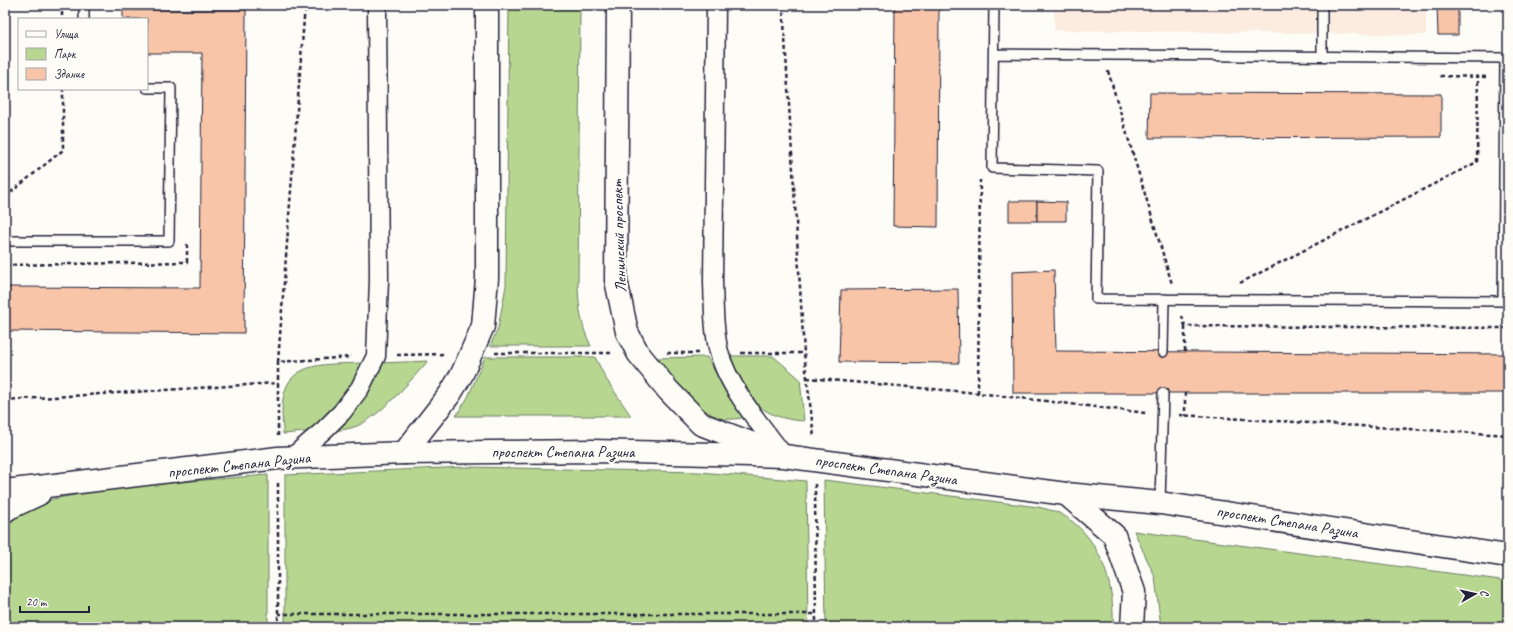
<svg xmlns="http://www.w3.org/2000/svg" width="1513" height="632" font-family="Caveat,sans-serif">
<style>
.built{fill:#fcece0}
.green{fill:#b7d790;stroke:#6c7c66}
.building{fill:#f8c5a9;stroke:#22223b}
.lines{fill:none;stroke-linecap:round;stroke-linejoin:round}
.service-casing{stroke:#22223b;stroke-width:12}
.minor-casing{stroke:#22223b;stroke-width:21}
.secondary-casing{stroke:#22223b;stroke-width:25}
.path{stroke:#22223b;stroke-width:2.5;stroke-dasharray:4 3;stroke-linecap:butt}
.service{stroke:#fdfcf7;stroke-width:9}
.minor{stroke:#fdfcf7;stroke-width:18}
.secondary{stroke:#fdfcf7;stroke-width:22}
.labels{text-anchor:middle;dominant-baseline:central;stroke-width:4;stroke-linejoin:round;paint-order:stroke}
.street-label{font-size:16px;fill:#22223b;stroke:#fdfcf7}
</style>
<rect width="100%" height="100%" fill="#fdfcf7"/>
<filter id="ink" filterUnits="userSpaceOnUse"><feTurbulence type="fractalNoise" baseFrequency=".025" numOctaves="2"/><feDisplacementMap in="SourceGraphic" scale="8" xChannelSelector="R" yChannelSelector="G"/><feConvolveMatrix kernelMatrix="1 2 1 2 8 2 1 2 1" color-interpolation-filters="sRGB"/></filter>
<g filter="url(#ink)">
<polygon class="built" points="1054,5 1426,5 1426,35 1054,30"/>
<g class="green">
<path d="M 509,5 L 580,5 L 578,287 C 579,309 581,326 591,346 L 490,346 L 498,328 L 506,286 Z"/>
<path d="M 731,356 L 773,356 L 800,379 L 804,421 C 758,418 745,397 731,356 Z"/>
<polygon points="485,357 595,357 606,379 631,416 456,416 468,397"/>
<path d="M 707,357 L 730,398 L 748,417 C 741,418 731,420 723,419 C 695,411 672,379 654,358 Z"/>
<path d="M 428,361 C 410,381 382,415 357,426 C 349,429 341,430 333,431 L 381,363 Z"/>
<path d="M 362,363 L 352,387 L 340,404 L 315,427 L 305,432 L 283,434 C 283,423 281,410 283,399 C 289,359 330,365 362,363 Z"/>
<polygon points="467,467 699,472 806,481 808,627 285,627 285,475"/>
<polygon points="268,475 268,627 5,627 5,526 28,509 53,499 91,492 167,483"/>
<path d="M 824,480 L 1038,507 C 1045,509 1052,510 1059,513 C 1100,534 1115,584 1113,627 L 826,627 Z"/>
<polygon points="1134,531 1508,581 1508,627 1161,627 1155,577"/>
</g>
<g class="building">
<polygon points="895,5 939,5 938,227 893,226"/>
<polygon points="1437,5 1458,5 1458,35 1438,35"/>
<polygon points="123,10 246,10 244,333 5,331 5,287 200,288 202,53 147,53 147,19 123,19"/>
<polygon points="1150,93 1441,94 1441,137 1149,138"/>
<rect x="1009" y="201" width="28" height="20"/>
<polygon points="1037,201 1066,202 1066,221 1037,221"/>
<polygon points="1054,270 1056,351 1508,354 1508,393 1013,393 1012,272"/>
<polygon points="958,289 959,363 839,362 841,290"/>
</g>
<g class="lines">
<defs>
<g id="service">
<polyline points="1322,5 1322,55"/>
<polyline points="84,19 84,5"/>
<polyline points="994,54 1505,58 1503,301 1096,299 1098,171 992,168 994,5"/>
<polyline points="5,241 169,241 171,88 147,88"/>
<polyline points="1163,352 1164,299"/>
<polyline points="1160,503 1163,393"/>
</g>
<g id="minor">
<path d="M 716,5 L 713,282 C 714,305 713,329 719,352 C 728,387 762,427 784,456"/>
<polyline points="291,458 324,430 342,412 360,388 376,356 379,280 377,5"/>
</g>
<g id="secondary">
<polyline points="618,5 616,280 627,332 638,353 668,390 701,424 766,449"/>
<polyline points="404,453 450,394 462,374 483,326 487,278 487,5"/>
<polyline points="5,491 278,458 404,453 593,451 784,456 1066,494 1160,503 1508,556"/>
<polyline points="1066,494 1114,535 1134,592 1132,627"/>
<polyline points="5,511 9,508 39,494"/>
</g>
</defs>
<use href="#service" class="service-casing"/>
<use href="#minor" class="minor-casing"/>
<use href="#secondary" class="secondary-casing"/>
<g class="path">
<polyline points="62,5 62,19"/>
<polyline points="783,5 804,353 814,437"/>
<polyline points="1108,71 1172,284"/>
<polyline points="1440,76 1489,77"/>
<polyline points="5,197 63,150 63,89"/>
<polyline points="5,265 187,262 187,243"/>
<polyline points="1240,283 1477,162 1478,76"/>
<polyline points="1182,316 1185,326 1508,328"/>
<polyline points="1185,352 1185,326"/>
<polyline points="495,353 612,353"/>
<polyline points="667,353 698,353"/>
<polyline points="741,353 804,353"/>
<polyline points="397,355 446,354"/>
<polyline points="278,362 305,5"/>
<polyline points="807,378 978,393 1146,413"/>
<polyline points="978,393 980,180"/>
<polyline points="1185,393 1185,416"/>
<polyline points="5,400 277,383"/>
<polyline points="1179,415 1508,435"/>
<polyline points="278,436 278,362 352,357"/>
<polyline points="815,484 816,627"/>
<polyline points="278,614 816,614"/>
<polyline points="278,627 278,481"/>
</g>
<use href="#service" class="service"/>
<use href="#minor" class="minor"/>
<use href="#secondary" class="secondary"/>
</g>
</g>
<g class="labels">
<g class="street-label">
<text transform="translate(619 236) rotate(-92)">Ленинский проспект</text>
<text x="563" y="452">проспект Степана Разина</text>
<text transform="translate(239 465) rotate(-6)">проспект Степана Разина</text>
<text transform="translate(886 470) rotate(8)">проспект Степана Разина</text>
<text transform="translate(1287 522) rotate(9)">проспект Степана Разина</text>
</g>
</g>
<rect width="1513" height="632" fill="none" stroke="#fdfcf7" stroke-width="20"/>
<rect x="10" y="10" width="1493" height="612" fill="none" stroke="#22223b" stroke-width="1.5" filter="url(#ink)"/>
<rect x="18" y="18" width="130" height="72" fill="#fdfcf7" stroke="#a5a5ac"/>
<rect x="26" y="31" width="20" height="6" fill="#fdfcf7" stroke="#a5a5ac"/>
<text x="54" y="38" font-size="12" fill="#22223b">Улица</text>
<rect x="26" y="48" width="20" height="12" fill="#b7d790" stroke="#a5a5ac"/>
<text x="54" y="58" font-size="12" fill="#22223b">Парк</text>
<rect x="26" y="68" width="20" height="12" fill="#f8c5a9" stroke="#a5a5ac"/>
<text x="54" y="78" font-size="12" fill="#22223b">Здание</text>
<g transform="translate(1475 594) rotate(82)" stroke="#fdfcf7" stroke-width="3" paint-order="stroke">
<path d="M0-3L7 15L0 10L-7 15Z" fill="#22223b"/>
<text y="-6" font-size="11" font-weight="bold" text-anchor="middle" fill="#22223b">С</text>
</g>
<path d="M20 606v6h69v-6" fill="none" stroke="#22223b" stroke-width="2"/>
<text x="26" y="606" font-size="12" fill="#22223b" stroke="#fdfcf7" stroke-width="3" paint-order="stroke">20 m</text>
</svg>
